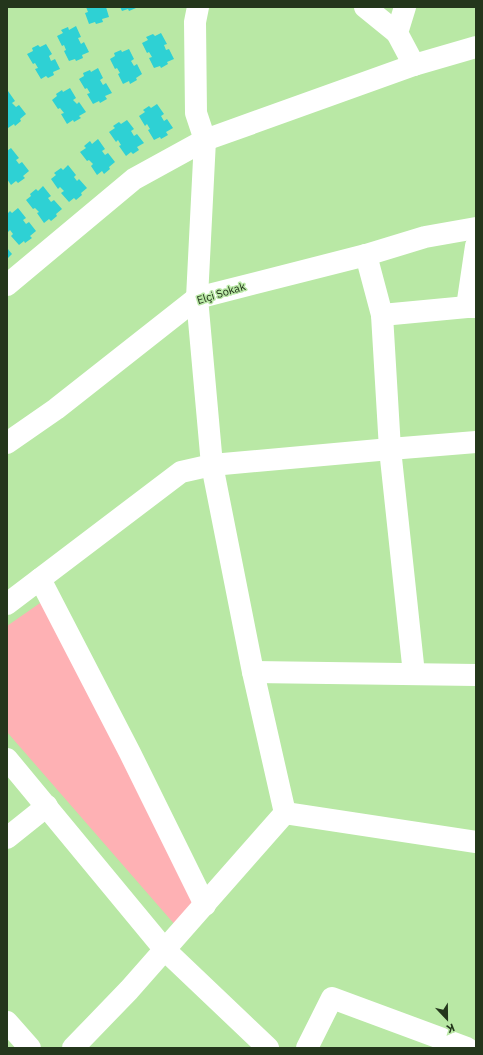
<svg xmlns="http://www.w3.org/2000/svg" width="483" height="1055" font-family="'IBM Plex Sans',sans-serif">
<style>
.green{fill:#feb1b4}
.building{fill:#2ed1d4}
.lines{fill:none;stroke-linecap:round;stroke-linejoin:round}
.minor{stroke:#fff;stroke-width:22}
.labels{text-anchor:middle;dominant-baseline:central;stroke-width:3;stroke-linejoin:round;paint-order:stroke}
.street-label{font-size:11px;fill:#24361c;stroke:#b9e8a5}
</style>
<rect width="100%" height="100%" fill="#b9e8a5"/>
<polygon class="green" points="43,601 198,903 176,926 7,732 7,626"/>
<g class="building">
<polygon points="86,7 106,7 109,17 102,19 103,22 96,24 95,22 89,24 85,13 88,12"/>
<polygon points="120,7 136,7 136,8 129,11 128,9 122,11"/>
<polygon points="76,26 81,37 78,38 81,44 84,42 89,52 82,55 83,58 76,61 75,59 69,61 64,51 66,50 64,45 62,46 57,36 63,33 61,30 68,27 69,30"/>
<polygon points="161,33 167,44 164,45 166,50 169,49 174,59 167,62 168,64 161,68 160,66 154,68 149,58 152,57 149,52 147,53 142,43 148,40 146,37 153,34 155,36"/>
<polygon points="46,44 52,54 49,56 51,61 55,59 60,69 53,72 54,75 48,78 46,76 41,79 35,69 38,68 35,63 33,64 27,54 33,51 32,48 38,45 40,47"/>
<polygon points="129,49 134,59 131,61 134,66 137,64 142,74 136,78 137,80 130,84 129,81 123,84 118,74 120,73 117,68 115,69 110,59 115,56 114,53 121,50 122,52"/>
<polygon points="98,68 103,78 100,80 103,85 106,83 112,93 105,96 107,99 100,103 99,101 93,104 87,94 90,93 87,88 85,89 79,79 84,76 83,73 90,70 91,72"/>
<polygon points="70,88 76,98 73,100 77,104 79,102 86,112 79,116 81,118 74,122 73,120 67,124 61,114 64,113 60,108 58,109 52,100 57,96 56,94 62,90 63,92"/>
<polygon points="8,91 15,101 12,103 16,107 19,105 26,114 20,119 21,121 15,126 14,124 8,128 7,126"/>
<polygon points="157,104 164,114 161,116 164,121 167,119 173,128 166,132 168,135 161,139 160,137 154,140 148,130 150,129 147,124 145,126 139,116 145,112 143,110 149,106 151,108"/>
<polygon points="127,120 134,129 131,131 134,136 137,134 144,143 137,147 139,150 133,154 131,152 126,156 119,146 121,145 118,140 116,142 109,132 115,128 113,126 119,122 121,124"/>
<polygon points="98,139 105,149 102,151 105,155 108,153 115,162 109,167 110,169 104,174 102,171 97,175 91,166 93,164 89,160 87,161 80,152 86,148 84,146 90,141 92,144"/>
<polygon points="11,148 19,158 16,160 19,164 22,162 29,171 23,176 25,178 18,183 16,181 11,185 7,179 7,151"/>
<polygon points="68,165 76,175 74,177 77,181 79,179 87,188 81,193 82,195 76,200 74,198 69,202 61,193 64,191 60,187 58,189 51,179 56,175 54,173 61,168 63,170"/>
<polygon points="43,186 51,196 48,198 51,202 54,200 62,209 56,214 57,216 51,221 49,219 44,223 37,213 39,212 35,208 33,209 26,200 31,196 30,194 36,189 38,191"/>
<polygon points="18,208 26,218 23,220 26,224 29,222 36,231 30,236 32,238 25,243 24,241 19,245 11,236 13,234 10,230 8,232 7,230 7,214 10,211 12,213"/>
<polygon points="7,248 12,254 7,259"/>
</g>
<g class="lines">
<g class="minor">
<polyline points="198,7 195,22 196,113 205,140 197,298 212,465 253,672 285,813"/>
<polyline points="365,7 397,33"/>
<polyline points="405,7 397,33 414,65"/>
<polyline points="366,255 382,315 390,449 414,674"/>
<polyline points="7,285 134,179 205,140 414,65 476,47"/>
<polyline points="467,307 476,246"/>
<polyline points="382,315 467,307 476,307"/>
<polyline points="7,443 56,409 197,298 366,255 425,237 476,228"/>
<polyline points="40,579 130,753 205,905"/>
<polyline points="7,604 181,472 212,465 390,449 476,442"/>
<polyline points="253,672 476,675"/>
<polyline points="7,759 165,950 268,1048"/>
<polyline points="285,813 476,842"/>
<polyline points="7,838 47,806"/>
<polyline points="7,1022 30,1048"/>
<polyline points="73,1048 129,990 285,813"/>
<polyline points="307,1048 332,998 467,1048"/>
</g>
</g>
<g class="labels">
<g class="street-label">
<text transform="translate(221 293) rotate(-17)">Elçi Sokak</text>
</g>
</g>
<rect width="483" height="1055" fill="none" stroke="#24361c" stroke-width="16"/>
<g transform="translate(447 1019) rotate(158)" stroke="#b9e8a5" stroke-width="3" paint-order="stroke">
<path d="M0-3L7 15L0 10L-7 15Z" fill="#24361c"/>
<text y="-6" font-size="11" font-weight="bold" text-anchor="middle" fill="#24361c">K</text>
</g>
</svg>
